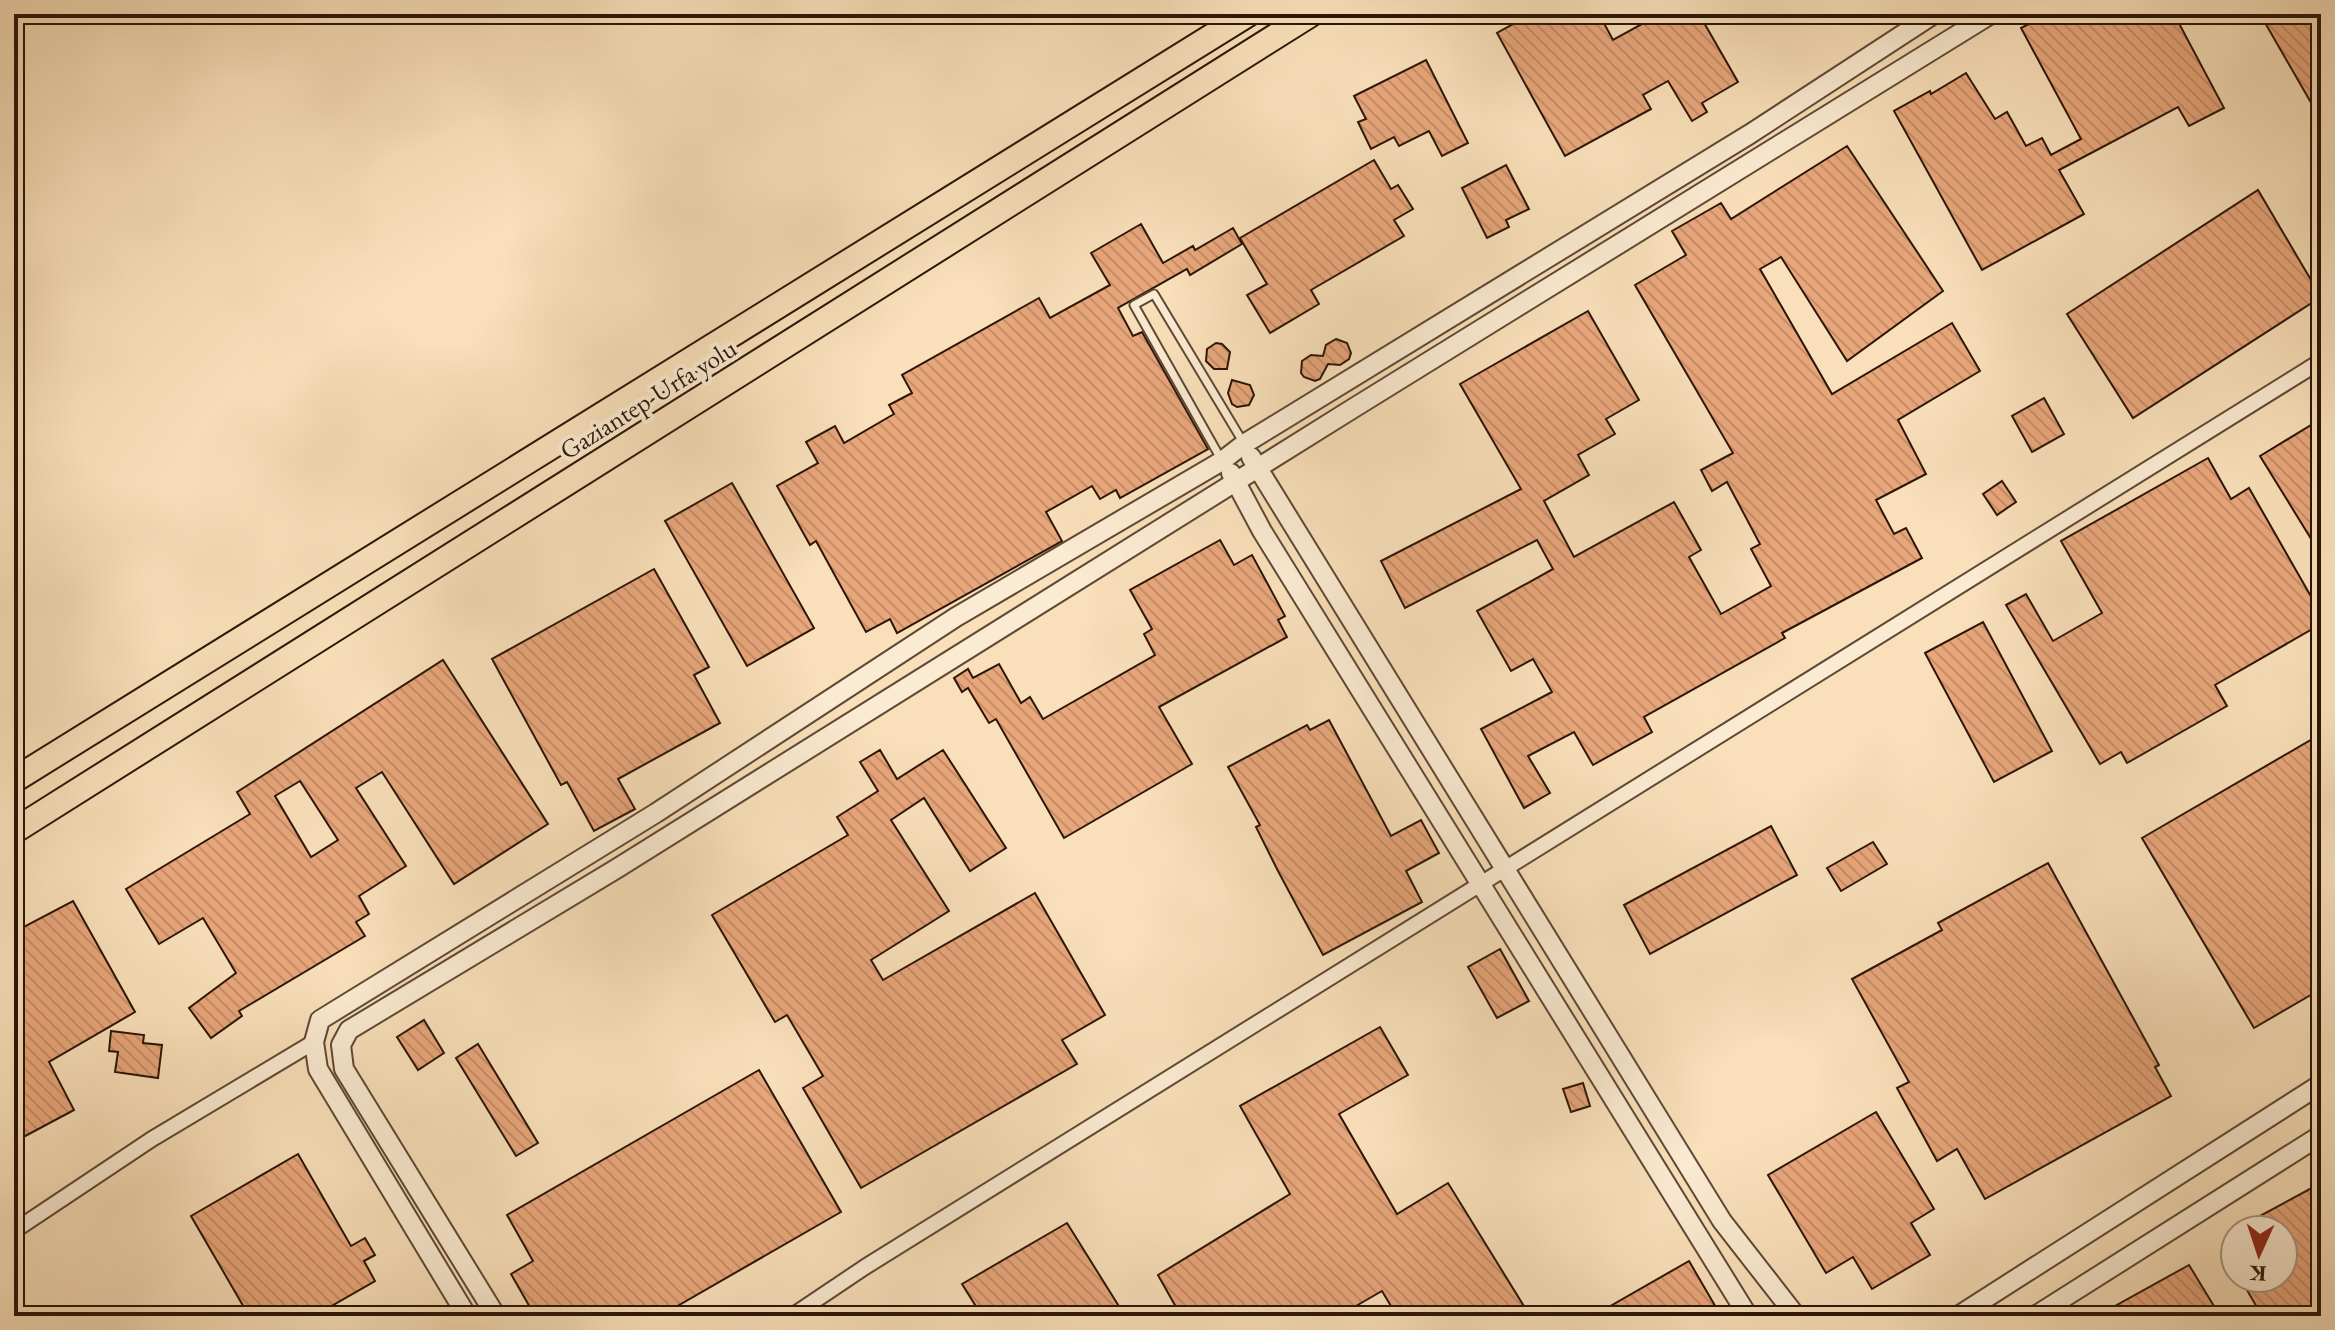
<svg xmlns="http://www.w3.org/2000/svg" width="2335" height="1330" font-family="'EB Garamond',serif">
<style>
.building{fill:url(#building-back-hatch);stroke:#2b1507;stroke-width:2;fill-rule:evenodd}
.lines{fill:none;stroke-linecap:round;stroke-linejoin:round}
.service-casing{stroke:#5e4834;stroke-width:11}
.minor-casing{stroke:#5e4834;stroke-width:18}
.tertiary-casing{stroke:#5e4834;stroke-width:22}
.trunk-casing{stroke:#2b1507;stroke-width:28}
.service{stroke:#fbebd2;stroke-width:7}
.minor{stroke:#fbebd2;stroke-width:14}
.tertiary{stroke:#fbebd2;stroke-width:18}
.trunk{stroke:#f9e0ba;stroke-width:24}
.labels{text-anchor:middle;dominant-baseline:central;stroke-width:8;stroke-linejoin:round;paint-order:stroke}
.street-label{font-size:26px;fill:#2b1507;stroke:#fbebd2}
</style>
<defs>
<pattern id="building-back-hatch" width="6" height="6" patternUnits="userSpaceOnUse" patternTransform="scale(2)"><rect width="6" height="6" fill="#e8a67b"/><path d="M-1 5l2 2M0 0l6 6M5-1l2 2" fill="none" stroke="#c78e69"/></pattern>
</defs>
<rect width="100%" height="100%" fill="#f9e0ba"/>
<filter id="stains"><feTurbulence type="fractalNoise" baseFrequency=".0025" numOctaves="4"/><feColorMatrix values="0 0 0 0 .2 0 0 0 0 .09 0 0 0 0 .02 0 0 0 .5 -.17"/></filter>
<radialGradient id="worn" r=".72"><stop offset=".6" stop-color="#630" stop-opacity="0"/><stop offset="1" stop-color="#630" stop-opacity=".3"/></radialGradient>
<g class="building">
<polygon points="1531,14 1599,14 1613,40 1660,14 1699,14 1738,82 1702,103 1707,112 1692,121 1668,81 1643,95 1651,109 1565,156 1497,33"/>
<polygon points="2048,14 2174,14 2224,108 2189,126 2178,107 2059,170 2084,214 1982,270 1894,111 1930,91 1931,94 1966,73 1995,119 2007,112 2026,146 2042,138 2051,155 2081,139 2021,28"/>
<polygon points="2260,14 2321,14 2321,120"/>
<polygon points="1426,60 1468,143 1442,156 1429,131 1399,146 1394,137 1371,149 1358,122 1366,119 1354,96"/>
<polygon points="1847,146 1943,291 1847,361 1781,257 1760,269 1832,394 1952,323 1980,371 1898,420 1926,474 1876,500 1894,534 1906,528 1922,558 1782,633 1785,638 1644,717 1652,732 1593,765 1574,732 1528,756 1550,793 1524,808 1481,729 1552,692 1533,659 1511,671 1477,611 1553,569 1537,540 1405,608 1381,561 1521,489 1460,384 1588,311 1639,400 1606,419 1615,434 1578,455 1589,475 1544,501 1574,557 1674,502 1701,550 1689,557 1721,614 1771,586 1751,549 1760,544 1727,482 1712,491 1701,470 1733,453 1635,285 1686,255 1672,231 1721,203 1731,219"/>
<polygon points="1374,160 1391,189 1398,185 1413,209 1394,220 1404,236 1311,290 1319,304 1270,333 1247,295 1267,284 1240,238"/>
<polygon points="1506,165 1529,209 1506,220 1509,227 1487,238 1462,188"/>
<polygon points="2258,190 2321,297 2133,418 2067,314"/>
<polygon points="1141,224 1163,263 1193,246 1195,250 1233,228 1242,244 1190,275 1187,269 1118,308 1133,336 1142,332 1208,449 1120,498 1116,490 1100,499 1092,486 1046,512 1062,541 897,633 890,619 866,632 816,541 810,545 777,486 818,463 806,442 835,426 844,443 894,414 889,405 912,393 902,375 1039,298 1050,318 1110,285 1091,253"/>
<polygon points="1336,339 1347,343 1351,353 1349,359 1340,365 1328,364 1320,379 1315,381 1304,377 1301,373 1302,361 1311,355 1323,356 1326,345"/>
<polygon points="1216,343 1222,344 1230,352 1227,369 1214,369 1206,361 1207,349"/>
<polygon points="1232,380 1250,385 1254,395 1249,405 1237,407 1232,404 1228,393"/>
<polygon points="2044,398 2064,434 2032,452 2012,416"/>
<polygon points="2321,419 2321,555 2260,456"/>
<polygon points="2208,458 2231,499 2249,488 2321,614 2321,624 2215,685 2227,706 2127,763 2121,752 2100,764 2006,605 2026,594 2053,641 2102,613 2061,541"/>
<polygon points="2002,481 2016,502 1997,515 1983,494"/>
<polygon points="732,483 814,628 747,666 665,521"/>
<polygon points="1220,540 1234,565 1252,555 1285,616 1278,620 1287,637 1159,707 1192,764 1064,838 996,719 989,723 968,688 962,692 954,678 968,669 973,678 999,664 1021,703 1030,697 1043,719 1155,655 1144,634 1152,629 1130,590"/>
<polygon points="654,569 709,667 694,675 720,723 618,779 635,809 594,831 567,782 561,785 492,659"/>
<polygon points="1983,622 2052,751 1994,782 1925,653"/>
<path d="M 443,660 L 548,824 L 454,884 L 382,772 L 356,788 L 406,866 L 359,896 L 369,914 L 356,922 L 365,936 L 239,1011 L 242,1016 L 211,1038 L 189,1008 L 236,973 L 203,918 L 159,944 L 126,889 L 250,814 L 237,792 ZM 300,781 L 338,840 L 311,857 L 275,796 Z"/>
<polygon points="1329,720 1391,836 1421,820 1439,853 1406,871 1422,902 1323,955 1278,871 1256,827 1260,825 1228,767 1307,725 1310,730"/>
<polygon points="2321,734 2321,989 2254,1028 2142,838"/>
<polygon points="880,750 897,779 943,750 1006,848 970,871 924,798 891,820 949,911 871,960 883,980 1035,893 1105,1015 1062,1040 1077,1064 861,1188 803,1088 823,1076 787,1015 775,1022 712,915 848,835 837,817 878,791 860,762"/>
<polygon points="1771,826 1797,875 1650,954 1624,905"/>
<polygon points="1873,842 1887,864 1841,891 1827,868"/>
<polygon points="2048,863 2159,1065 2155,1067 2171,1096 1985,1199 1957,1149 1937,1161 1897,1088 1909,1082 1852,979 1942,930 1938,923"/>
<polygon points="73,901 135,1012 49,1062 74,1110 14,1142 14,932"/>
<polygon points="1500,949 1529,1001 1497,1018 1468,967"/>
<polygon points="424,1020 444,1053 418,1070 397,1037"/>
<polygon points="1380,1027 1408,1075 1339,1114 1397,1214 1448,1183 1530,1316 1397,1316 1382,1291 1349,1310 1353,1316 1181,1316 1158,1275 1290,1194 1240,1106"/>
<polygon points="111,1031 144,1035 143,1043 162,1045 158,1078 115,1072 118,1052 109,1051"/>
<polygon points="478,1044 538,1143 516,1156 456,1058"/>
<polygon points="759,1070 841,1212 660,1316 535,1316 511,1274 533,1261 507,1215"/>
<polygon points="1583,1083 1590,1106 1571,1112 1563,1089"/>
<polygon points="1876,1112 1934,1209 1911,1223 1930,1255 1872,1289 1853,1257 1826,1273 1768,1175"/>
<polygon points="298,1154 351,1246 365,1238 375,1255 364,1261 375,1281 314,1316 249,1316 191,1216"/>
<polygon points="2321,1183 2321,1316 2262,1316 2240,1278 2283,1278 2283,1230 2234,1230"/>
<polygon points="1067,1223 1125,1316 982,1316 962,1284"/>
<polygon points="1689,1261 1721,1316 1593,1316"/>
<polygon points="2189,1265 2220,1316 2097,1316"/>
</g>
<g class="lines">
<defs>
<polyline id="service" points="1221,459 1134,305 1154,294 1243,442"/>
<g id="minor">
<polyline points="14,1231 152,1139 314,1042"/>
<polyline points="792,1316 865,1267 2321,361"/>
</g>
<g id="tertiary">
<polyline points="1251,457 1722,1221 1796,1316"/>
<polyline points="1231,473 1262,531 1748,1316"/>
<polyline points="467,1316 318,1069 314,1042 320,1020 656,813 956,617 1222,461 1244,444 1750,134 1934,14"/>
<polyline points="496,1316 344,1069 341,1045 349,1030 616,869 1352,409 1991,14"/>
<polyline points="1958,1316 2321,1084"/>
<polyline points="2035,1316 2321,1135"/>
</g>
<g id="trunk">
<polyline points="14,780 1248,14"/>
<polyline points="14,831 1311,14"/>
</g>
</defs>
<use href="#service" class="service-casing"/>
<use href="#minor" class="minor-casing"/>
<use href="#tertiary" class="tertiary-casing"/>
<use href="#trunk" class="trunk-casing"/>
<use href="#service" class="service"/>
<use href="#minor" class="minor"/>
<use href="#tertiary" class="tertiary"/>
<use href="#trunk" class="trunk"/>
</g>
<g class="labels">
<g class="street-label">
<text transform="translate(648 399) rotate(-32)">Gaziantep-Urfa yolu</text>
</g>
</g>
<rect width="2335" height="1330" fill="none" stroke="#f9e0ba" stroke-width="48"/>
<rect x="16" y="16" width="2303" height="1298" fill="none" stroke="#2b1507" stroke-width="4"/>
<rect x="24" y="24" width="2287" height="1282" fill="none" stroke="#2b1507" stroke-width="2"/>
<g transform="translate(2259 1254) rotate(183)"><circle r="38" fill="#fbebd2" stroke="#a89581" stroke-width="2"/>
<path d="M0-6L14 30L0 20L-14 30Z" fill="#8f2418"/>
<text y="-12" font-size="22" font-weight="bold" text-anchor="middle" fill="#2b1507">K</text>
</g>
<rect width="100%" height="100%" filter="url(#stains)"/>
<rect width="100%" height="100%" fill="url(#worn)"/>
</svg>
